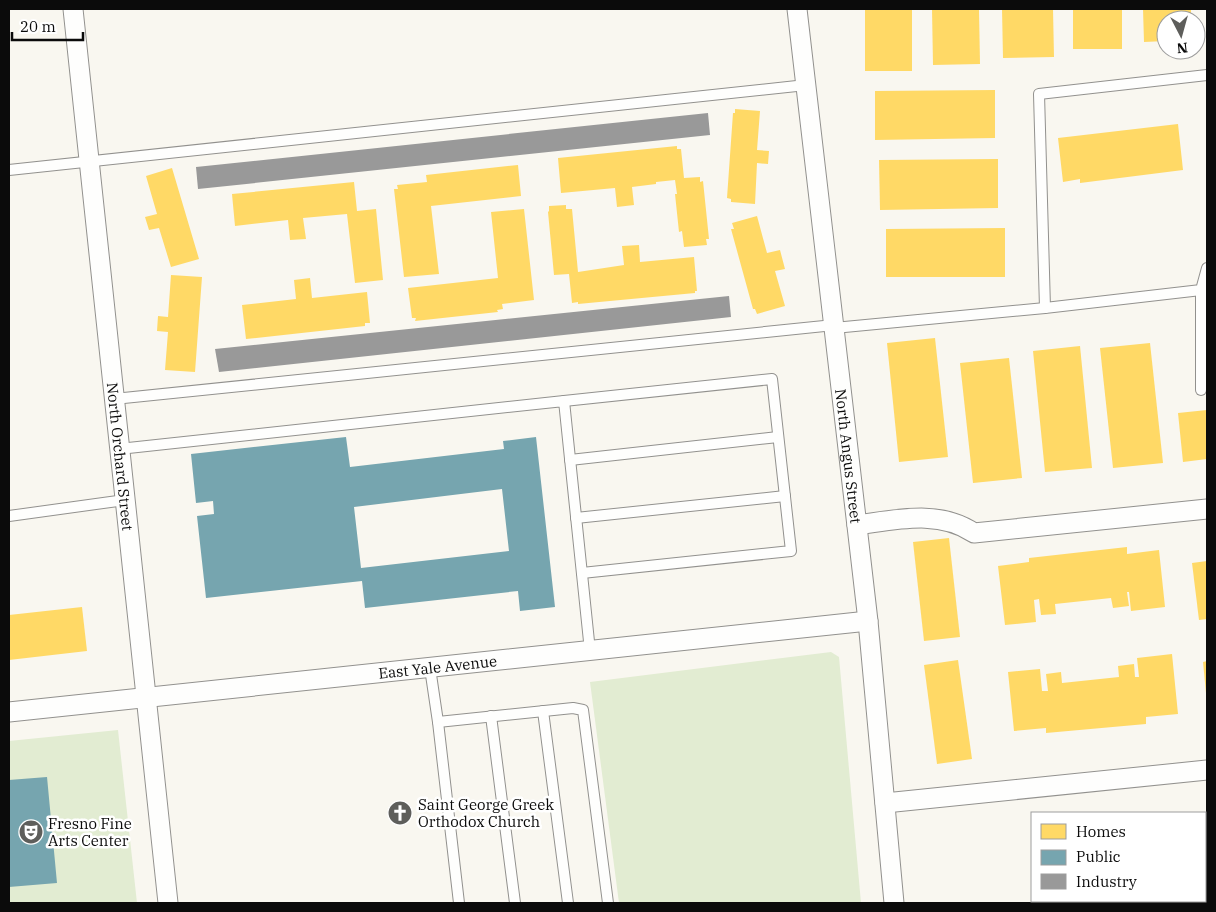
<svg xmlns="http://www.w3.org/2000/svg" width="1216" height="912" font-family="'IBM Plex Serif',serif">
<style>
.green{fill:#e2ecd2}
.homes{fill:#ffd966}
.public{fill:#76a5af;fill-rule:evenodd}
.industry{fill:#999}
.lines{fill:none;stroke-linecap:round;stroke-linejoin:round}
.service-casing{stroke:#92918e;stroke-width:12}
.minor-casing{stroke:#92918e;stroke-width:21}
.service{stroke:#fefefd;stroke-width:10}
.minor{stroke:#fefefd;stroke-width:19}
.labels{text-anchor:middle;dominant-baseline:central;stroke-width:5;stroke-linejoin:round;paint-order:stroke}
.street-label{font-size:15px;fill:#0b0b0b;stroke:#fff}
.poi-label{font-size:15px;fill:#0b0b0b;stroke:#fff;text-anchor:start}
</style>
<rect width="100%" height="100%" fill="#f9f7f0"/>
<g class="green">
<polygon points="831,652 839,657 861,903 619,903 590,682"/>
<polygon points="118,730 137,903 9,903 9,741"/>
</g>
<g class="homes">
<rect x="865" y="9" width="47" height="62"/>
<polygon points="932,9 979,9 980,64 933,65"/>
<polygon points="1002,9 1053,9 1054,57 1003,58"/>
<rect x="1073" y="9" width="49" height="40"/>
<polygon points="1143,9 1191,9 1191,20 1166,20 1166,41 1144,42"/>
<polygon points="995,90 995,138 875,140 875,91"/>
<polygon points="735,109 760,111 757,150 769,151 768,164 757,163 755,204 731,202 731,199 727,198 733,113 735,113"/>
<polygon points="1178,124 1183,170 1080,183 1080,179 1063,182 1058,138"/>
<polygon points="677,146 677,149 681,149 684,178 700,177 700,182 703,181 709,239 706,239 707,245 684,247 682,231 679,232 675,194 677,194 675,180 656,182 656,184 632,187 634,205 617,207 615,188 561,193 558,158"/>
<polygon points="998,159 998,208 880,210 879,160"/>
<polygon points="518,165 521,196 431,206 439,274 404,277 394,189 398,189 397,185 427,182 426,175"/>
<polygon points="172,168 199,259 171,267 159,228 149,230 145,217 157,214 146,176"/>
<polygon points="354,182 357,211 376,209 383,280 355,283 347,214 303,218 306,239 290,240 288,220 235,226 232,194"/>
<polygon points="566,205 566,209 572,209 578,272 624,265 622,246 639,245 640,262 694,257 697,291 695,291 695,293 578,304 578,302 572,303 569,274 554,275 548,212 549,211 549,206"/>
<polygon points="524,209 534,300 502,304 503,309 497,310 498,312 415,321 416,318 412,318 408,288 498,278 491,212"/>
<polygon points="757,216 767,253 780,250 785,269 775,271 785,306 757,314 755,309 753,309 731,229 734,229 732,223"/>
<polygon points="1005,228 1005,277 886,277 886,229"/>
<polygon points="171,275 202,277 195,372 165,370 168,332 157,331 158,316 168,317"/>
<polygon points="310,278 312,298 367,292 370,323 365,323 365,326 246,339 242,305 296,299 294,280"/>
<polygon points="935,338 948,457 899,462 887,343"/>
<polygon points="1150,343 1163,463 1113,468 1100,348"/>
<polygon points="1080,346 1092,468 1045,472 1033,351"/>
<polygon points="1009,358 1022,478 973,483 960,363"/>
<polygon points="1207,410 1207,459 1183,462 1178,413"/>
<polygon points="949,538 960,637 924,641 913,542"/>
<polygon points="1127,547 1127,554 1159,550 1165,607 1131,611 1129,592 1127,592 1129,606 1113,608 1111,598 1055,604 1056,614 1041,615 1039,599 1034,600 1036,622 1005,625 998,566 1029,562 1029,558"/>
<polygon points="1207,561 1207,619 1199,620 1192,563"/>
<polygon points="82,607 87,651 9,660 9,615"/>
<polygon points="1172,654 1178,714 1146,717 1146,724 1046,733 1046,728 1014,731 1008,672 1040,669 1042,691 1048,691 1046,674 1061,672 1062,683 1119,677 1118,666 1134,664 1135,677 1139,677 1137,658"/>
<polygon points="958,660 972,759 937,764 924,665"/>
<polygon points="1207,661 1207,692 1206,693 1203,662"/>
</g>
<g class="public">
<path d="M 346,437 L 350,467 L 504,449 L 503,441 L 536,437 L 555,607 L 520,611 L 518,591 L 365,608 L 362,581 L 206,598 L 197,516 L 214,514 L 213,501 L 196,503 L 191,454 ZM 502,489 L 509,551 L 361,568 L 354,507 Z"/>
<polygon points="47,777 57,883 9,887 9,780"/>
</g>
<g class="industry">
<polygon points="708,113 710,135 198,189 196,167"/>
<polygon points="729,296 731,317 219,372 215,349"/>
</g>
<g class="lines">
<defs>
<g id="service">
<polyline points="9,170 806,85"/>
<polyline points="1045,308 1039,94 1207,75"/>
<polyline points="834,328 1045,308 1201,290 1207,268"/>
<polyline points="1201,390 1201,290"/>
<polyline points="114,399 834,325"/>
<polyline points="564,401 772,379 791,551 582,573"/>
<polyline points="119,449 564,401 590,651"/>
<polyline points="570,460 778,437"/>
<polyline points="9,516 125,500"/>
<polyline points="576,518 785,496"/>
<polyline points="430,668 438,722 459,903"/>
<polyline points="543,711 568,903"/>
<polyline points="491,716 515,903"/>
<polyline points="438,722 573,708 583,710 608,903"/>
</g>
<g id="minor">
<path id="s1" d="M 73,9 L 168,903"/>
<path id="s2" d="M 797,9 L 868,621 L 894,903"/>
<path d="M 857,525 C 896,520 939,509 974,533 L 1207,509"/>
<path id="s3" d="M 9,712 L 868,621"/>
<polyline points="885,803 1207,770"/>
</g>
</defs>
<use href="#service" class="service-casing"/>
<use href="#minor" class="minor-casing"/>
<use href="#service" class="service"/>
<use href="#minor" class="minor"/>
</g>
<defs>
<symbol id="church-disc" viewBox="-11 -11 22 22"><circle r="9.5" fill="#5e5e5b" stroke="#fff"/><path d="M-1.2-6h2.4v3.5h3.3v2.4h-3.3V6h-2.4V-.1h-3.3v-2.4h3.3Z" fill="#fff"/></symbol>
<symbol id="theatre-disc" viewBox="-11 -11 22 22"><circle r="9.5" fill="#5e5e5b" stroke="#fff"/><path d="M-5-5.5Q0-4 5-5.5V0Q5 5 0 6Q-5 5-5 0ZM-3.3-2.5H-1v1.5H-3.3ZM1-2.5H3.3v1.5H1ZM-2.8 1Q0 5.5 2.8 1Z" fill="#fff"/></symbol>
</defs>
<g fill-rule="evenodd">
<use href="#church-disc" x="386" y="799" width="28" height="28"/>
<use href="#theatre-disc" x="17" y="818" width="28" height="28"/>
</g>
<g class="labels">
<g class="street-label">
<text stroke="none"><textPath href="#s1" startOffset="450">North Orchard Street</textPath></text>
<text stroke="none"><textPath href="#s2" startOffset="450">North Angus Street</textPath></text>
<text stroke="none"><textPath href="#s3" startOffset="431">East Yale Avenue</textPath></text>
</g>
<g class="poi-label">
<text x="418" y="804">Saint George Greek<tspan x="418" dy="17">Orthodox Church</tspan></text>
<text x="48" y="823">Fresno Fine<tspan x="48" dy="17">Arts Center</tspan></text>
</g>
</g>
<rect width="1216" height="912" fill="none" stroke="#0b0b0b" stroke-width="20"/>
<rect x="1031" y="812" width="175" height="90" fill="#ffffff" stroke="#9d9d9d"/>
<rect x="1041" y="824" width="25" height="15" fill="#ffd966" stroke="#9d9d9d"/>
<text x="1076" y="837" font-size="15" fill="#0b0b0b">Homes</text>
<rect x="1041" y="850" width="25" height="15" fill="#76a5af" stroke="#9d9d9d"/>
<text x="1076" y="862" font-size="15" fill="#0b0b0b">Public</text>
<rect x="1041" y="874" width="25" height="15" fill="#999999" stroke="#9d9d9d"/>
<text x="1076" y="887" font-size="15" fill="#0b0b0b">Industry</text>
<g transform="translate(1181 35) rotate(174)"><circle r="24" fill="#ffffff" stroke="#9d9d9d"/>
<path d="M0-4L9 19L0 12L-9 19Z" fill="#5e5e5b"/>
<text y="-8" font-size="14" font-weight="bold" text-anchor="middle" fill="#0b0b0b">N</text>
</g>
<path d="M12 32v8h71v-8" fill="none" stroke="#0b0b0b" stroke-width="2.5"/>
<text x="20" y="32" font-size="15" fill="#0b0b0b" stroke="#ffffff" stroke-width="4" paint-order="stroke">20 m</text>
</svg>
